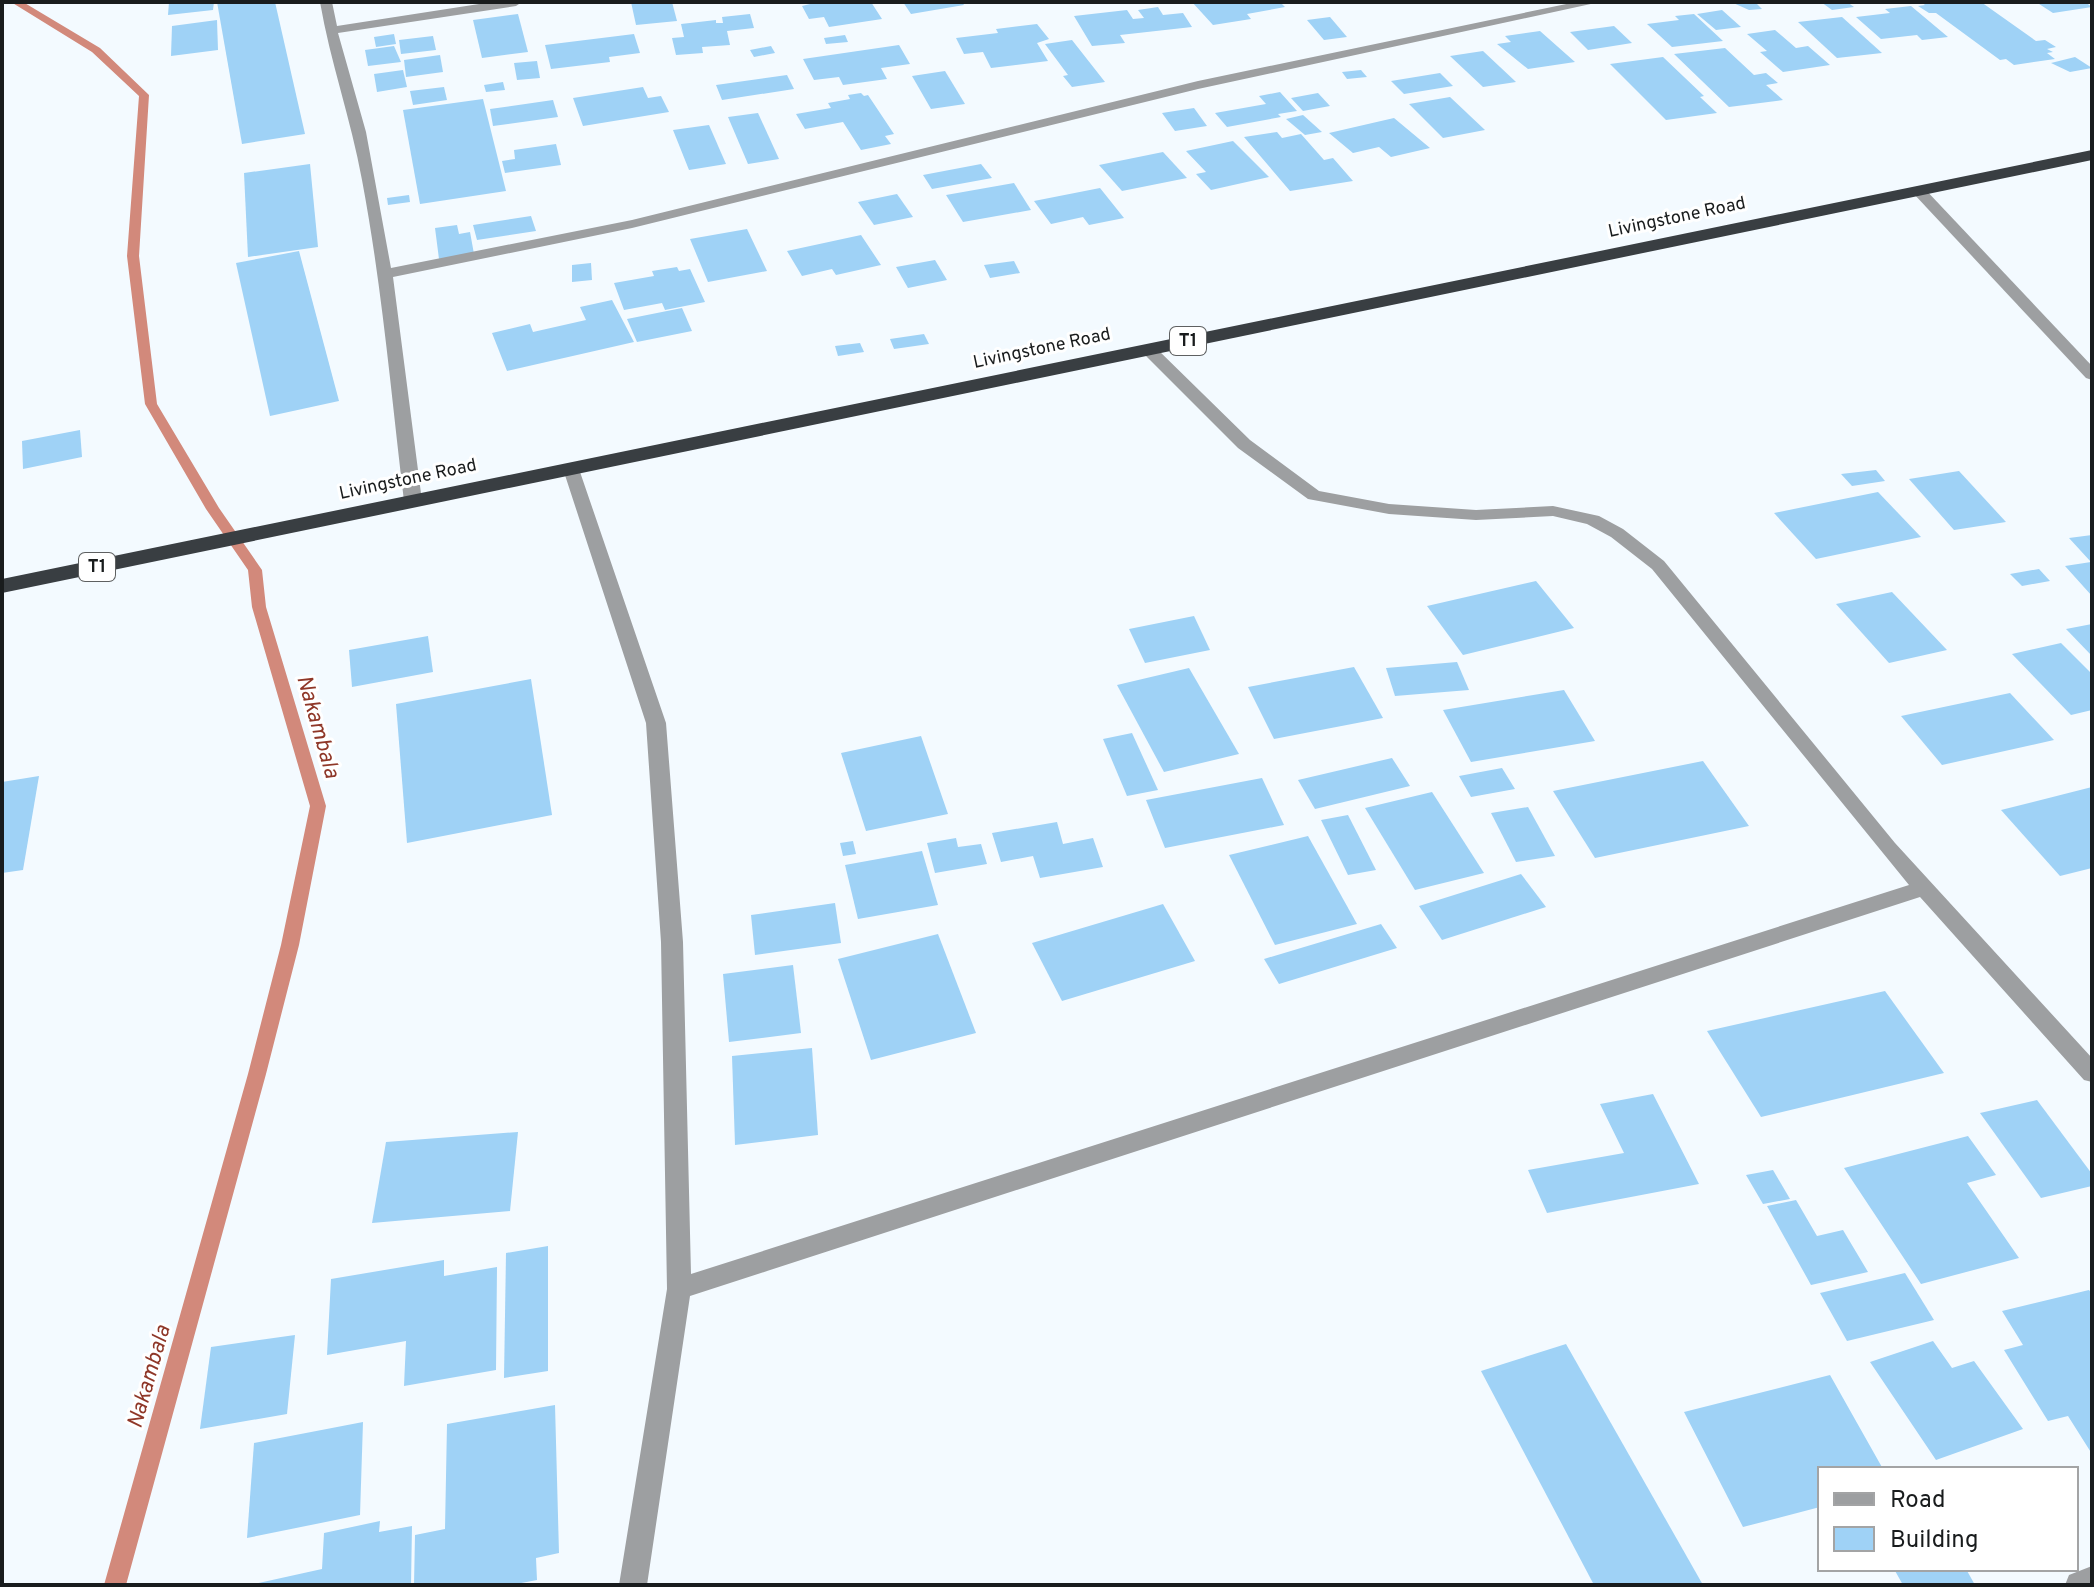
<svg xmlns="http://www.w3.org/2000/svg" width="2094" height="1587" font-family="Overpass,sans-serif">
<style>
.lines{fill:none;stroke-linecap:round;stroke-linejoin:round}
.stream{fill:#d2897b;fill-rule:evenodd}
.building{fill:#9fd2f6}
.street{fill:#9d9fa1;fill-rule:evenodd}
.highway{fill:#393e42;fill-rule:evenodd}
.labels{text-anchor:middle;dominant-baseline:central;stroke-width:6;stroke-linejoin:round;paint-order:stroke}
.far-street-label{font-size:18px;fill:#191c1d;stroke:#fff}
.shield{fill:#fff;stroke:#5e6061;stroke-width:2}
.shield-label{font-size:18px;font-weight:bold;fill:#191c1d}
.water-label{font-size:22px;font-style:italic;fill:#8f3728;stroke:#fff}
</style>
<rect width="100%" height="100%" fill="#f3faff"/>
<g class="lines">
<polygon class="stream" points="11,2 23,2 100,48 149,95 139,256 157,404 219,508 262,570 266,607 326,806 299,945 266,1074 126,1585 104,1585 248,1074 281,945 310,806 252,607 248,570 206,509 145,404 127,256 139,96 92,52"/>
</g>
<g class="building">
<polygon points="169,2 214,2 213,10 168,15"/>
<polygon points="217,2 275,2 305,134 242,144"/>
<polygon points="631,2 672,2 677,21 636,25"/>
<polygon points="818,2 871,2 882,19 829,27 824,17 809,19 802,6"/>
<polygon points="903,2 962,2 964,5 911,14"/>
<polygon points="1192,2 1280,2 1285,7 1247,14 1251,19 1213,25"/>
<polygon points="1731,2 1755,2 1762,9 1749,10"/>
<polygon points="1821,2 1847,2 1854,7 1832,10"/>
<polygon points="1921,2 1981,2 2036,41 2045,40 2056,47 2047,49 2053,52 2047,53 2055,59 2014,65 2006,59 2000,60 1936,13 1929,13 1918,6 1925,5"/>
<polygon points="2036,2 2085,2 2092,7 2053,13"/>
<polygon points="1911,6 1948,37 1922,40 1917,35 1881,39 1856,17 1890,13 1885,9"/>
<polygon points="1158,7 1163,15 1183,13 1192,27 1120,35 1125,43 1092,46 1074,16 1127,10 1133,19 1144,18 1138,10"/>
<polygon points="1722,10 1741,27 1716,30 1697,14"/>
<polygon points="518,14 528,52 482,58 473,20"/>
<polygon points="750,14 754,28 727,31 730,45 702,47 703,53 676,55 672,38 684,37 681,24 716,20 716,23 723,23 722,17"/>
<polygon points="1694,14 1723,41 1672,47 1647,24 1679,20 1675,16"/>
<polygon points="1330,17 1347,37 1324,40 1307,20"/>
<polygon points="1842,17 1882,53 1837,58 1798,22"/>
<polygon points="217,20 218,50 171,56 172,26"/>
<polygon points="1037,24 1049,39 1037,43 1048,61 991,68 983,52 964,54 956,38 998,33 996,29"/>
<polygon points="1614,26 1632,43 1588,50 1570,32"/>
<polygon points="1775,30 1796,48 1808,46 1830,65 1783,72 1760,52 1767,51 1747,34"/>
<polygon points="1540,31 1575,62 1528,69 1497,44 1511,42 1505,36"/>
<polygon points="394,34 396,44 376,47 374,37"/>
<polygon points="634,34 640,53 609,57 610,62 551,69 545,45"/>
<polygon points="845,35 848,42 826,44 824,38"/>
<polygon points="433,36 436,50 401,54 399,40"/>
<polygon points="1072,40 1105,82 1072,87 1063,76 1068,75 1045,44"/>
<polygon points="899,45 910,64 881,68 887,79 843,85 839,77 814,80 803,59"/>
<polygon points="394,46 401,62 368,66 365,50"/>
<polygon points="771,46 775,53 754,57 750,50"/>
<polygon points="1725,48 1754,75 1766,73 1778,83 1766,85 1783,100 1729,107 1674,54"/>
<polygon points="1483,51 1516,82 1483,87 1450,56"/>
<polygon points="440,55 443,72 406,77 404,60"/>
<polygon points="1663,57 1704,96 1700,97 1717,113 1666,120 1610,64"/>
<polygon points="2075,57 2092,68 2070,72 2051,63"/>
<polygon points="537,61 540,78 517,80 514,63"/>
<polygon points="403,70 407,87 377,92 374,74"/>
<polygon points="1361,70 1367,77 1347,79 1342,72"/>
<polygon points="945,71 965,104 931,109 912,76"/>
<polygon points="1440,73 1453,86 1404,94 1391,81"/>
<polygon points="787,75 794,89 722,100 716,85"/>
<polygon points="503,82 505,90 486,92 484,85"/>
<polygon points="444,87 447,100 413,105 410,91"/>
<polygon points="643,87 648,98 661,96 669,112 583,126 573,98"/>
<polygon points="1280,92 1297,111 1278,114 1281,117 1227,127 1215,113 1266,104 1259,96"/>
<polygon points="861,93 864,96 868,95 894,134 885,136 891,144 861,150 843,122 805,129 796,114 831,108 828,103 850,99 848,95"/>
<polygon points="1318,93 1330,106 1303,111 1291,98"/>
<polygon points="1450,97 1485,130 1443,138 1409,104"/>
<polygon points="483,99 506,191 420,204 403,110"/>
<polygon points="553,100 558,117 493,126 490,109"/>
<polygon points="1194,108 1207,126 1175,131 1162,113"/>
<polygon points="758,113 779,159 748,164 728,117"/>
<polygon points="1303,115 1322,132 1305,135 1286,119"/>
<polygon points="1394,118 1430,148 1391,157 1379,147 1353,153 1329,133"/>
<polygon points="709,125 726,164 689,170 673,130"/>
<polygon points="1277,132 1282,138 1301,134 1324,160 1333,158 1353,181 1290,191 1244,137"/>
<polygon points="1233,141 1269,177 1211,190 1196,174 1206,172 1186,151"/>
<polygon points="556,144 561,165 505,173 502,161 515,159 514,150"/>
<polygon points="1163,152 1187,178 1122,191 1099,165"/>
<polygon points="310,164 318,247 248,257 244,173"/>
<polygon points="981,164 992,178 932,189 923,175"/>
<polygon points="1014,183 1031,210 963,222 946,195"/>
<polygon points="1100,188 1124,218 1089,225 1083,217 1051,224 1034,201"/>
<polygon points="897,194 913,217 874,225 858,202"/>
<polygon points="409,195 410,202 388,205 387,198"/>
<polygon points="531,216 536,231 477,240 473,225"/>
<polygon points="457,225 459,234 470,232 474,254 439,259 435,228"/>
<polygon points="747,229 767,271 708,282 690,239"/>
<polygon points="861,235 881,265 836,275 832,269 802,276 787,251"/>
<polygon points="299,251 339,401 270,416 236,263"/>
<polygon points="935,260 947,280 908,288 896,267"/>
<polygon points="1014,261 1020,273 990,278 984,265"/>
<polygon points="591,263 592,280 572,282 572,265"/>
<polygon points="677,267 679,271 690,269 705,302 665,310 662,303 624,310 614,283 654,276 652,271"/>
<polygon points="612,300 634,342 507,371 492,333 530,324 533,332 586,320 580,307"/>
<polygon points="682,308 692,331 637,342 627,319"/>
<polygon points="924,334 929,344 894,349 890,339"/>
<polygon points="860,343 864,352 838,356 835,346"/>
<polygon points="80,430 82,457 23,469 22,441"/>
<polygon points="1876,470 1885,481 1852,486 1841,474"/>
<polygon points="1959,471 2006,522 1954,530 1909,479"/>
<polygon points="1878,492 1921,537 1816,559 1774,513"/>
<polygon points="2092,535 2092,596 2065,566 2091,562 2069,538"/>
<polygon points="2039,569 2050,581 2022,586 2010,574"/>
<polygon points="1536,581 1574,628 1463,655 1427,606"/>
<polygon points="1892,592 1947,650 1889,663 1836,604"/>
<polygon points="1194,616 1210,650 1145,663 1129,629"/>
<polygon points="2092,624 2092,656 2066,629"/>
<polygon points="428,636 433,672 352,687 349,650"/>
<polygon points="2061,643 2092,674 2092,710 2071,715 2012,654"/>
<polygon points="1457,662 1469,690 1395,696 1386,668"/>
<polygon points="1354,667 1383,718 1274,739 1248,687"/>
<polygon points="1189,668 1239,754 1164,772 1117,685"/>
<polygon points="531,679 552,815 407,843 396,704"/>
<polygon points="1564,690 1595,741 1471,762 1443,710"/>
<polygon points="2010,693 2054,740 1942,765 1901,716"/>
<polygon points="1132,733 1158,790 1127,796 1103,739"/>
<polygon points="921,736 948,814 866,831 841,753"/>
<polygon points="1392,758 1410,786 1315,809 1298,780"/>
<polygon points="1703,761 1749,826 1595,858 1553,791"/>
<polygon points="1502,768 1515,789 1471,797 1459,776"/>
<polygon points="39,776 23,870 2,873 2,782"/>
<polygon points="1262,778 1284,825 1165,848 1146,800"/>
<polygon points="2092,787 2092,868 2060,876 2001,810"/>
<polygon points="1432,792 1484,873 1415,890 1365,808"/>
<polygon points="1528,807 1555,856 1516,862 1491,813"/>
<polygon points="1348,815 1376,870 1348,875 1321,820"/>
<polygon points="1057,822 1063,844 1093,838 1103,867 1040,878 1033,856 1001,862 992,833"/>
<polygon points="1308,836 1357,924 1275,945 1229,855"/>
<polygon points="956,838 958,847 981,844 987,864 935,873 927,843"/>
<polygon points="853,841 856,854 843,856 840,843"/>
<polygon points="922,851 938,905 858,919 845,865"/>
<polygon points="1521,874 1546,907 1442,940 1419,906"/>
<polygon points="835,903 841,943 755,955 751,915"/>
<polygon points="1163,904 1195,961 1062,1001 1032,943"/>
<polygon points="1381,924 1397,948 1279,984 1264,959"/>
<polygon points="938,934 976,1033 871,1060 838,959"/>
<polygon points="793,965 801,1033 729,1042 723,974"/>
<polygon points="1885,991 1944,1073 1761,1117 1707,1031"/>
<polygon points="812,1048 818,1135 735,1145 732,1056"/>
<polygon points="1653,1094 1699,1184 1547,1213 1528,1170 1624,1153 1600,1104"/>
<polygon points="2037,1100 2092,1174 2092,1186 2041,1198 1980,1113"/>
<polygon points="518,1132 510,1211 372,1223 386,1142"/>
<polygon points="1968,1136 1996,1175 1967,1183 2019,1258 1921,1284 1844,1168"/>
<polygon points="1773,1170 1790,1199 1763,1204 1746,1175"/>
<polygon points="1796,1200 1817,1236 1843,1230 1868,1272 1811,1285 1767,1206"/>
<polygon points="548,1246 548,1371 504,1378 506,1253"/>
<polygon points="444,1260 444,1276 497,1267 496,1370 404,1386 406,1341 327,1355 331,1279"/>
<polygon points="1905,1273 1934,1320 1847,1341 1820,1293"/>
<polygon points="2089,1290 2092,1294 2092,1454 2068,1416 2048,1421 2004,1350 2023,1345 2002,1311"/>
<polygon points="295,1335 287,1414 200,1429 211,1347"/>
<polygon points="1933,1341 1952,1368 1974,1361 2023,1429 1936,1460 1870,1362"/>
<polygon points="1566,1344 1703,1585 1594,1585 1481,1371"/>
<polygon points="1830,1375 1883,1469 1820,1469 1820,1507 1743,1527 1684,1412"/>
<polygon points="555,1405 559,1553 536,1558 537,1580 511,1585 414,1585 415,1535 445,1529 447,1424"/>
<polygon points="363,1422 360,1515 247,1538 254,1443"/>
<polygon points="380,1521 379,1532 412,1526 411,1585 250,1585 322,1569 324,1533"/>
<polygon points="1894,1569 1966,1569 1975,1585 1903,1585"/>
</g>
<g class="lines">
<g class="street">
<path d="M 320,2 L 332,2 L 337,26 L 492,2 L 522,2 L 516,6 L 338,33 L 366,132 L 391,268 L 632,220 L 1198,81 L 1576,2 L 1600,2 L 1198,89 L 632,228 L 393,277 L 422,501 L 413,506 L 404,501 C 391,393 382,286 362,180 C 351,119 330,61 320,2 Z"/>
<polygon points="1918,186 1923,187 2092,366 2092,380 2086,378 1913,193 1911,190"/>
<polygon points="1148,344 1154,346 1250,440 1319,491 1389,504 1476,510 1553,506 1599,516 1623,529 1664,561 1895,843 2092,1058 2092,1082 2084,1080 1920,897 690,1296 647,1585 619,1585 667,1289 661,942 646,723 563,469 565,465 571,464 579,469 666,723 683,942 691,1274 1909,885 1652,569 1611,537 1587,524 1553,516 1476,520 1389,514 1308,499 1238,448 1142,352 1140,349"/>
<polygon points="2092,1566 2092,1585 2065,1585 2069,1575"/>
</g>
<polygon class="highway" points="2092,150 2092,160 2,593 2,579"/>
</g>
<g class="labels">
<g class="far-street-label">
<text transform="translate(1677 218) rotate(-12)">Livingstone Road</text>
<text transform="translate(1042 349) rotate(-12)">Livingstone Road</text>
<text transform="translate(408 480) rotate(-12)">Livingstone Road</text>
</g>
<g class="shield">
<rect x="1170" y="327" width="36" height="28" rx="6"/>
<rect x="79" y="553" width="36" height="28" rx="6"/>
</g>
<g class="shield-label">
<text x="1188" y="341">T1</text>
<text x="97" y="567">T1</text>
</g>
<g class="water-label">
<text transform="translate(317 727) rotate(74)">Nakambala</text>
<text transform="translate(150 1377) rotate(-74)">Nakambala</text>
</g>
</g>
<rect width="2094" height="1587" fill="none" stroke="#191c1d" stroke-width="8"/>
<rect x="1818" y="1467" width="260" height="104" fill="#ffffff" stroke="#a3a4a5" stroke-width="2"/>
<rect x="1834" y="1493" width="40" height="12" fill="#9d9fa1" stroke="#a3a4a5" stroke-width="2"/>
<text x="1890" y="1507" font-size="24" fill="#191c1d">Road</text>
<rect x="1834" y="1527" width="40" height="24" fill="#9fd2f6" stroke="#a3a4a5" stroke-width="2"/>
<text x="1890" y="1547" font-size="24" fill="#191c1d">Building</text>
</svg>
